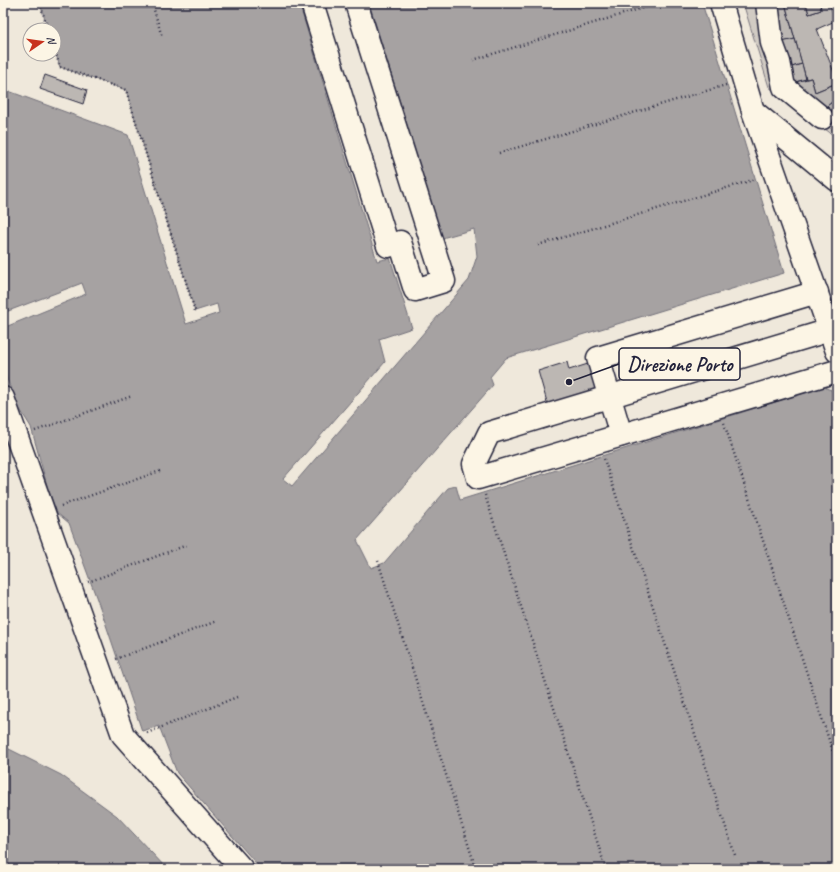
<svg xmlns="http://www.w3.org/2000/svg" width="840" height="872" font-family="Caveat,sans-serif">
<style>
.green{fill:#d1cbc3;stroke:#7a767f}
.water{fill:#a6a2a2;stroke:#716f79}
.building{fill:#bcb7b3;stroke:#22223b}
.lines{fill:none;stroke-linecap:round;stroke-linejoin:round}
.minor-casing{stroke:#22223b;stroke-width:25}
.path{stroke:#22223b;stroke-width:2.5;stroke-dasharray:1 3;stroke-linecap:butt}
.minor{stroke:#fcf5e5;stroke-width:22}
.leader{fill:none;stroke:#22223b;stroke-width:1.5}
.callout-dot{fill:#22223b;stroke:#fcf5e5;stroke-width:1.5}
.callout{fill:#fcf5e5;stroke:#22223b;stroke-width:1.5}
.callout-label{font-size:20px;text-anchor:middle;font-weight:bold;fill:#22223b}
</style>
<rect width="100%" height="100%" fill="#efe8db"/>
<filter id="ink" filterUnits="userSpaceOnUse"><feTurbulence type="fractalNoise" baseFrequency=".025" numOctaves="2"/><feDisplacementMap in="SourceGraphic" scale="8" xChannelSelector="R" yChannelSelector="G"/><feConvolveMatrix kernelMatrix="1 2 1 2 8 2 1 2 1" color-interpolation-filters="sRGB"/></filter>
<g filter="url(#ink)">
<polygon class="green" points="743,3 761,3 767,42 819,120 837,133 837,138 769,87"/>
<g class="water">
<polygon points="40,3 299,3 377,261 390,258 412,328 379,339 385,362 283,479 292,486 469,280 477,256 474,229 442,238 369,3 702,3 784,273 506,358 490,377 493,385 357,540 371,568 384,563 448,488 456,486 460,500 823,387 837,392 837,869 261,869 177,773 159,726 142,731 102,613 69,523 57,513 48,489 31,427 16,403 3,368 3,328 86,294 82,283 3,313 3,89 128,135 186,324 219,313 217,304 195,311 126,90 60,67 54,48 54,30 48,30"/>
<polygon points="3,746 61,775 117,816 167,869 3,869"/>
</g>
<g class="building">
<polygon points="774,3 785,3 795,39 780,43"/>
<polygon points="785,3 806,3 809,14 821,10 820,5 830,3 835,21 817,29 837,80 837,83 815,92 811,78 806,79"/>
<polygon points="806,3 820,3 821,10 809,14"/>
<polygon points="795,39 802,64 785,69 777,43"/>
<polygon points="802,64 806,79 788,84 785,69"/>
<polygon points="45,75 87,90 83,104 40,89"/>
<polygon points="811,78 815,92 837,83 837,98 821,111 788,84"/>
<polygon points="837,98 837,121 821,111"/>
<polygon points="567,362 569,370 591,363 600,394 549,409 538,371"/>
</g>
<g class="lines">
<defs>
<g id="minor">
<polyline points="312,3 388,246 400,242 415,290 444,281 356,3"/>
<polyline points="721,3 753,111 837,351"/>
<polyline points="767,3 772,43 779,62 784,87 822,118"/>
<polyline points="753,111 837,180"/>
<polyline points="830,330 489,433 474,464 478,478 837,371"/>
<polyline points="3,398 123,735 242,869"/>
<polyline points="621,435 598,358 817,292"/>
</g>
</defs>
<use href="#minor" class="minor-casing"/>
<g class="path">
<polyline points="40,3 48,30"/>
<polyline points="152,3 162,37"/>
<polyline points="54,48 60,67 126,90 195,311"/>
<polyline points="473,60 659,3"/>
<polyline points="499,153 726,85"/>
<polyline points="538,245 756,179"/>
<polyline points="724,423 837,764"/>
<polyline points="35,431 132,396"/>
<polyline points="604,459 735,855"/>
<polyline points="485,495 606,869"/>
<polyline points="61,506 160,471"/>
<polyline points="378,561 476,869"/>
<polyline points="88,582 187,545"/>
<polyline points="116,659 217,621"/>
<polyline points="147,733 237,697"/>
</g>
<use href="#minor" class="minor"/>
</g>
</g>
<path class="leader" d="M569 382L619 364"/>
<circle class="callout-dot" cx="569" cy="382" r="4"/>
<rect class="callout" x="619" y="348" width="121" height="32" rx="4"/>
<g class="callout-label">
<text x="680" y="371">Direzione Porto</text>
</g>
<rect width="840" height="872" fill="none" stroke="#fcf5e5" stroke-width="16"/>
<rect x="8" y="8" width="824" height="856" fill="none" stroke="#22223b" stroke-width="1.5" filter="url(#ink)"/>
<g transform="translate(42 42) rotate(77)"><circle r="19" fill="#fcf5e5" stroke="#a5a1a1"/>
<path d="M0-3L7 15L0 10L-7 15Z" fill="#c8321e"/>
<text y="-6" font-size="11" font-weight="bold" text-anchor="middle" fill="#22223b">N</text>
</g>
</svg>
